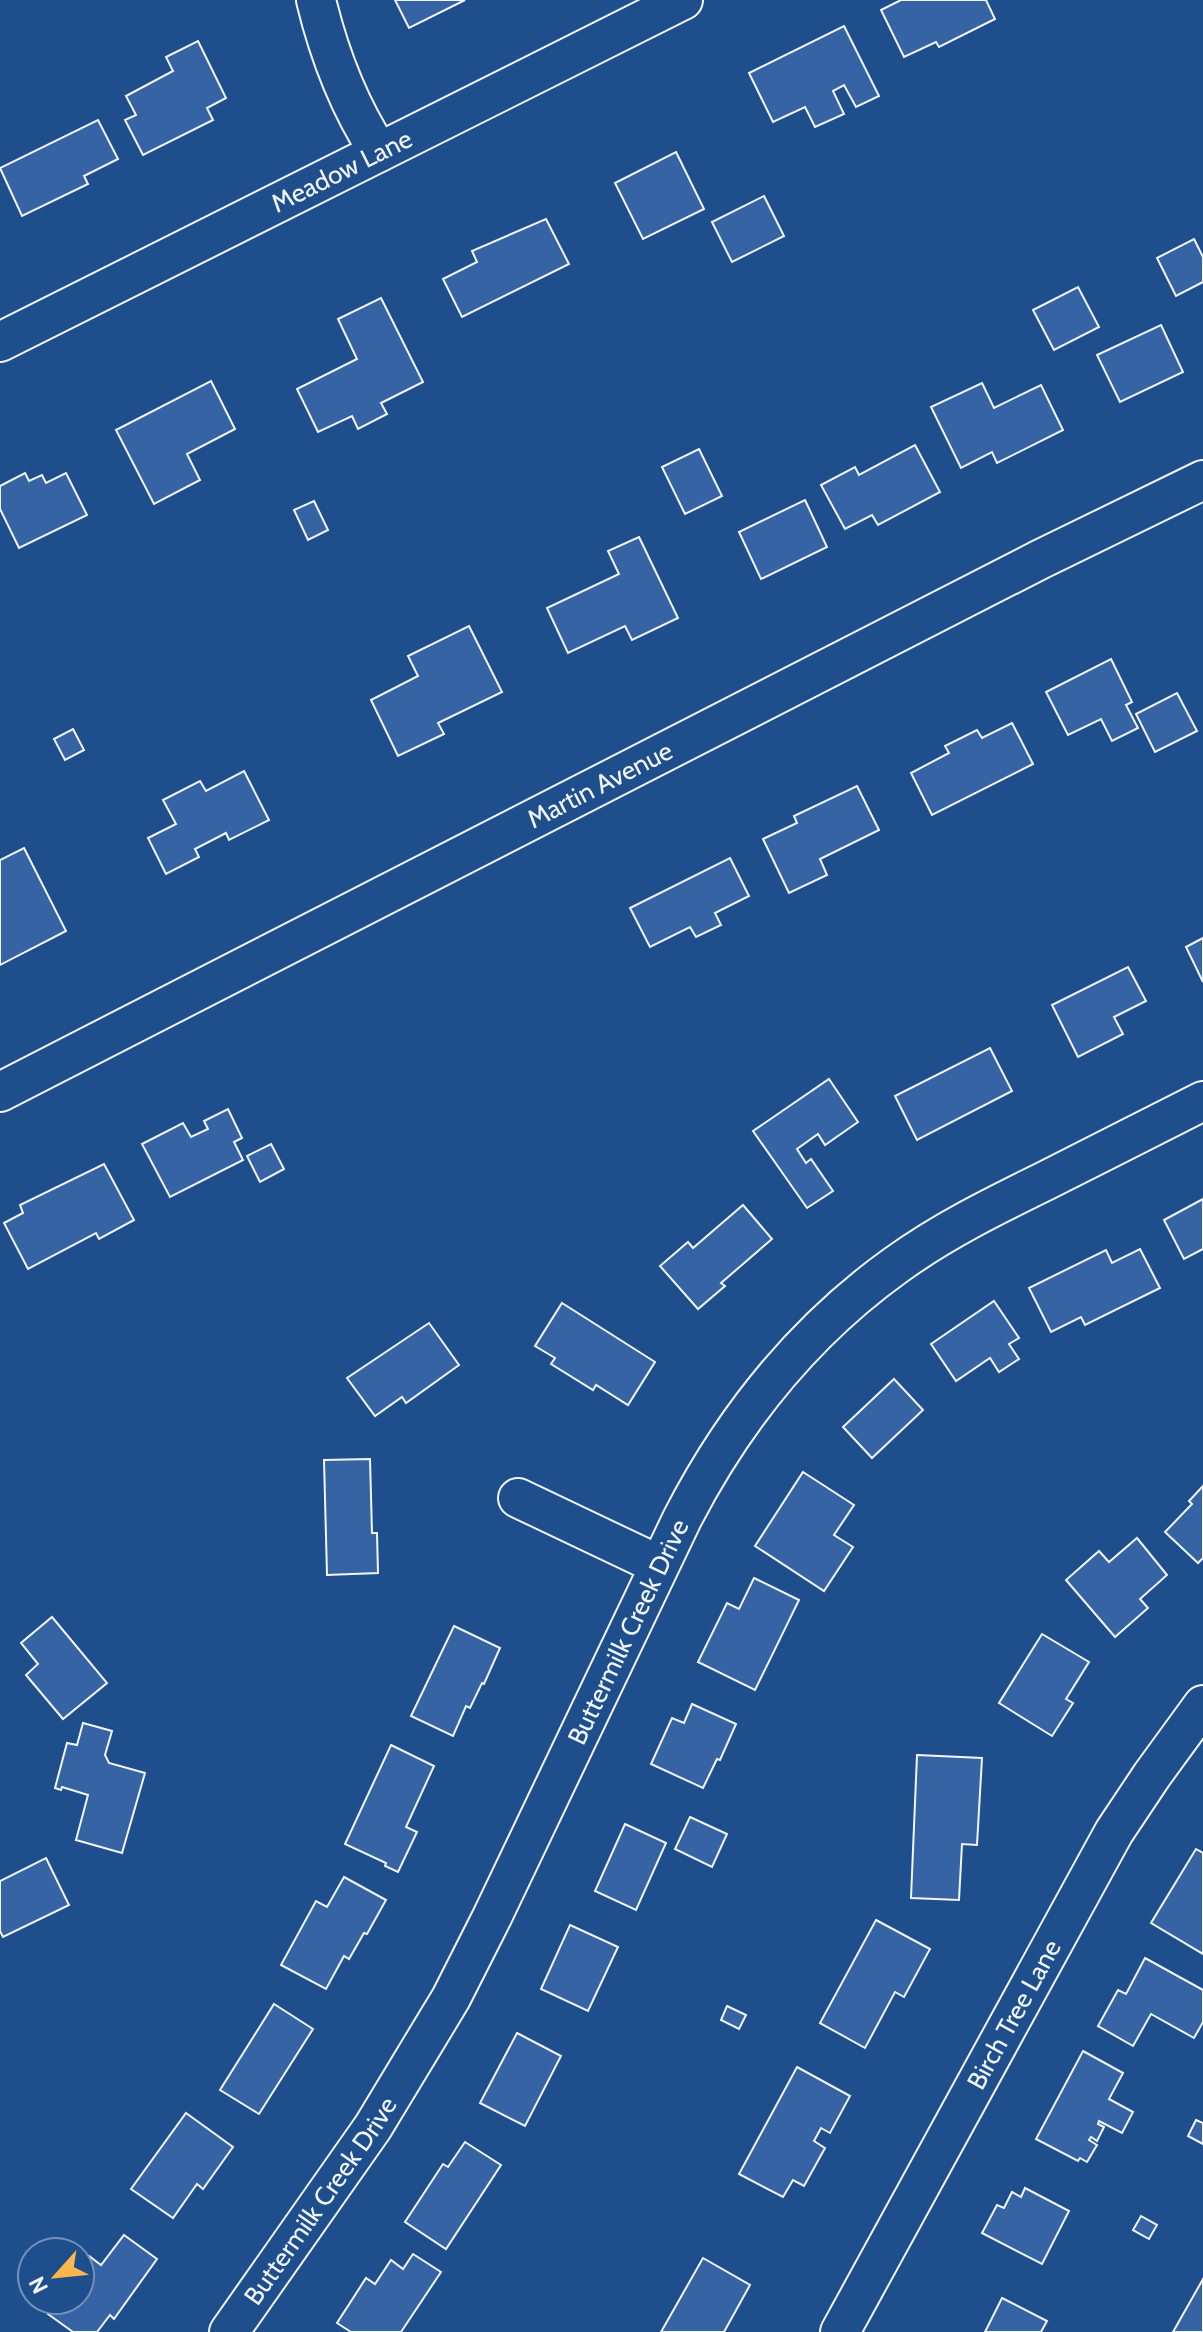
<svg xmlns="http://www.w3.org/2000/svg" width="1203" height="2332" font-family="Cabin,sans-serif">
<style>
.building{fill:#3563a3;stroke:#f2f6ff;stroke-width:2}
.lines{fill:none;stroke-linecap:round;stroke-linejoin:round}
.minor-casing{stroke:#f2f6ff;stroke-width:42}
.minor{stroke:#1f4e8c;stroke-width:38}
.labels{text-anchor:middle;dominant-baseline:central;stroke-width:6;stroke-linejoin:round;paint-order:stroke}
.street-label{font-size:26px;fill:#f2f6ff;stroke:#1f4e8c}
</style>
<rect width="100%" height="100%" fill="#1f4e8c"/>
<g class="building">
<polygon points="395,0 465,0 409,28"/>
<polygon points="901,0 986,0 995,19 939,47 936,42 904,57 881,10"/>
<polygon points="844,26 879,96 856,107 844,85 833,91 844,114 815,127 805,107 773,122 749,73"/>
<polygon points="198,41 226,98 207,108 213,120 143,155 125,120 136,115 126,96 173,71 166,57"/>
<polygon points="98,120 118,159 84,176 88,184 22,216 0,168"/>
<polygon points="676,152 704,209 643,239 615,183"/>
<polygon points="764,196 784,236 732,262 712,222"/>
<polygon points="546,219 569,264 462,317 443,279 477,262 472,251"/>
<polygon points="1194,239 1203,257 1203,282 1176,296 1157,258"/>
<polygon points="1078,287 1099,327 1054,350 1033,310"/>
<polygon points="381,298 423,382 381,403 387,414 358,429 352,416 318,432 297,389 357,359 338,319"/>
<polygon points="1161,325 1183,372 1120,402 1097,355"/>
<polygon points="211,381 235,429 187,454 200,480 154,504 116,430"/>
<polygon points="982,383 994,408 1041,385 1063,430 997,463 992,452 961,468 931,407"/>
<polygon points="915,445 940,492 878,525 872,515 845,529 821,485 855,467 859,475"/>
<polygon points="699,449 722,496 685,514 662,467"/>
<polygon points="25,473 29,481 42,475 46,483 66,473 87,515 19,548 0,509 0,486"/>
<polygon points="805,500 827,547 761,579 739,532"/>
<polygon points="314,501 328,530 308,540 294,510"/>
<polygon points="639,537 678,618 632,640 625,626 568,653 547,608 619,574 608,551"/>
<polygon points="469,626 502,692 438,723 444,734 398,756 371,700 418,676 408,656"/>
<polygon points="1111,659 1132,702 1126,705 1138,728 1112,741 1101,719 1068,735 1046,692"/>
<polygon points="1177,693 1197,731 1155,752 1136,714"/>
<polygon points="1012,723 1033,764 932,815 911,773 949,753 945,746 977,730 982,738"/>
<polygon points="73,729 84,750 65,760 54,739"/>
<polygon points="244,771 269,820 229,840 226,833 195,849 199,857 166,874 148,838 176,824 163,800 200,781 206,791"/>
<polygon points="857,786 879,830 820,859 827,875 789,893 763,839 797,823 794,816"/>
<polygon points="24,848 66,931 0,965 0,860"/>
<polygon points="730,858 749,896 715,913 721,925 696,937 690,927 650,947 630,908"/>
<polygon points="1203,938 1203,982 1186,947"/>
<polygon points="1128,967 1146,1001 1114,1017 1123,1034 1078,1057 1052,1005"/>
<polygon points="990,1048 1012,1091 917,1140 895,1096"/>
<polygon points="829,1079 858,1122 825,1145 818,1134 797,1149 806,1163 811,1159 833,1191 807,1208 753,1131"/>
<polygon points="228,1109 242,1138 234,1142 243,1160 170,1197 142,1144 183,1123 191,1137 208,1129 204,1121"/>
<polygon points="271,1144 284,1169 260,1182 247,1156"/>
<polygon points="104,1164 134,1220 99,1239 96,1233 28,1269 4,1223 23,1213 20,1205"/>
<polygon points="1203,1199 1203,1249 1184,1259 1164,1220"/>
<polygon points="743,1205 772,1239 721,1283 725,1286 698,1309 660,1266 688,1242 693,1248"/>
<polygon points="1140,1249 1160,1288 1085,1325 1081,1317 1051,1332 1029,1288 1106,1250 1112,1263"/>
<polygon points="994,1301 1019,1338 1009,1344 1019,1359 999,1372 990,1358 956,1381 931,1344"/>
<polygon points="562,1303 655,1362 628,1405 596,1385 593,1390 551,1364 555,1358 535,1346"/>
<polygon points="429,1323 459,1365 406,1403 402,1397 375,1416 347,1378"/>
<polygon points="894,1379 923,1410 872,1458 843,1427"/>
<polygon points="370,1459 372,1533 377,1533 378,1573 327,1575 324,1460"/>
<polygon points="803,1472 854,1505 834,1535 853,1547 824,1591 755,1546"/>
<polygon points="1203,1486 1203,1558 1198,1563 1165,1532 1192,1504 1189,1501"/>
<polygon points="1137,1538 1167,1575 1140,1599 1148,1608 1115,1637 1066,1580 1099,1551 1109,1562"/>
<polygon points="754,1578 799,1600 755,1690 698,1662 727,1603 739,1609"/>
<polygon points="52,1617 107,1683 63,1719 26,1675 38,1664 21,1643"/>
<polygon points="454,1626 500,1648 484,1684 482,1683 470,1708 466,1706 453,1736 411,1716"/>
<polygon points="1042,1634 1089,1662 1066,1699 1073,1703 1052,1736 999,1703"/>
<polygon points="692,1704 736,1724 720,1760 717,1759 703,1788 651,1764 672,1718 684,1723"/>
<polygon points="83,1723 112,1731 105,1755 109,1763 145,1773 122,1853 76,1840 88,1795 62,1787 61,1790 55,1788 67,1743 77,1745"/>
<polygon points="391,1745 434,1766 406,1827 417,1832 398,1872 385,1866 386,1863 345,1844"/>
<polygon points="917,1755 982,1758 977,1845 962,1844 959,1900 911,1898"/>
<polygon points="690,1817 727,1834 712,1867 675,1849"/>
<polygon points="625,1824 666,1843 636,1910 595,1891"/>
<polygon points="1196,1849 1203,1853 1203,1954 1151,1923"/>
<polygon points="46,1858 69,1905 3,1937 0,1931 0,1881"/>
<polygon points="344,1877 386,1900 367,1934 364,1933 349,1959 344,1956 326,1989 281,1965 316,1901 327,1907"/>
<polygon points="876,1920 930,1949 904,1997 895,1992 865,2048 820,2023"/>
<polygon points="570,1925 618,1947 588,2011 541,1989"/>
<polygon points="1145,1958 1203,1990 1203,2022 1194,2038 1151,2014 1133,2046 1098,2026 1118,1990 1126,1994"/>
<polygon points="274,2004 313,2029 259,2114 220,2090"/>
<polygon points="727,2006 746,2015 739,2029 721,2020"/>
<polygon points="517,2033 561,2056 525,2126 480,2103"/>
<polygon points="1083,2051 1123,2073 1109,2099 1133,2112 1122,2133 1099,2121 1098,2124 1104,2127 1097,2141 1091,2137 1089,2140 1097,2145 1087,2162 1080,2158 1078,2161 1036,2139"/>
<polygon points="797,2067 850,2096 830,2133 821,2128 814,2141 825,2148 804,2186 793,2180 783,2197 739,2174"/>
<polygon points="186,2113 233,2147 203,2189 197,2184 173,2218 131,2189"/>
<polygon points="1196,2120 1203,2123 1203,2144 1188,2136"/>
<polygon points="465,2142 501,2165 446,2249 405,2222 443,2164 448,2167"/>
<polygon points="1025,2188 1069,2211 1042,2264 982,2233 997,2205 1004,2208 1012,2192 1021,2197"/>
<polygon points="1141,2216 1157,2225 1149,2239 1133,2230"/>
<polygon points="124,2235 157,2259 114,2319 110,2315 97,2332 73,2332 48,2314 58,2300 80,2300 80,2269 89,2256 101,2265"/>
<polygon points="413,2254 441,2272 401,2332 351,2332 337,2323 366,2278 375,2284 391,2260 403,2269"/>
<polygon points="703,2258 750,2285 724,2332 661,2332"/>
<polygon points="1203,2279 1203,2332 1173,2332"/>
<polygon points="1002,2298 1047,2321 1041,2332 985,2332"/>
</g>
<g class="lines">
<defs>
<g id="minor">
<path d="M 316,0 C 329,54 349,106 379,152"/>
<path id="s1" d="M 0,342 L 683,0"/>
<path id="s2" d="M 0,1092 L 1041,559 L 1203,480"/>
<polyline points="518,1498 659,1565"/>
<path id="s3" d="M 229,2332 L 373,2127 L 451,1998 L 492,1917 L 682,1519 C 734,1418 804,1331 896,1265 C 943,1231 994,1206 1045,1181 C 1098,1154 1150,1128 1203,1101"/>
<path id="s4" d="M 840,2332 L 1114,1832 L 1152,1775 L 1203,1705"/>
</g>
</defs>
<use href="#minor" class="minor-casing"/>
<use href="#minor" class="minor"/>
</g>
<g class="labels">
<g class="street-label">
<text stroke="none"><textPath href="#s1" startOffset="382">Meadow Lane</textPath></text>
<text stroke="none"><textPath href="#s2" startOffset="674">Martin Avenue</textPath></text>
<text stroke="none"><textPath href="#s3" startOffset="808">Buttermilk Creek Drive</textPath></text>
<text stroke="none"><textPath href="#s4" startOffset="362">Birch Tree Lane</textPath></text>
<text stroke="none"><textPath href="#s3" startOffset="160">Buttermilk Creek Drive</textPath></text>
</g>
</g>
<g transform="translate(56 2276) rotate(243)"><circle r="38" fill="#1f4e8c" stroke="#7391ba" stroke-width="2"/>
<path d="M0-6L14 30L0 20L-14 30Z" fill="#ffb74d"/>
<text y="-12" font-size="22" font-weight="bold" text-anchor="middle" fill="#f2f6ff">N</text>
</g>
</svg>
